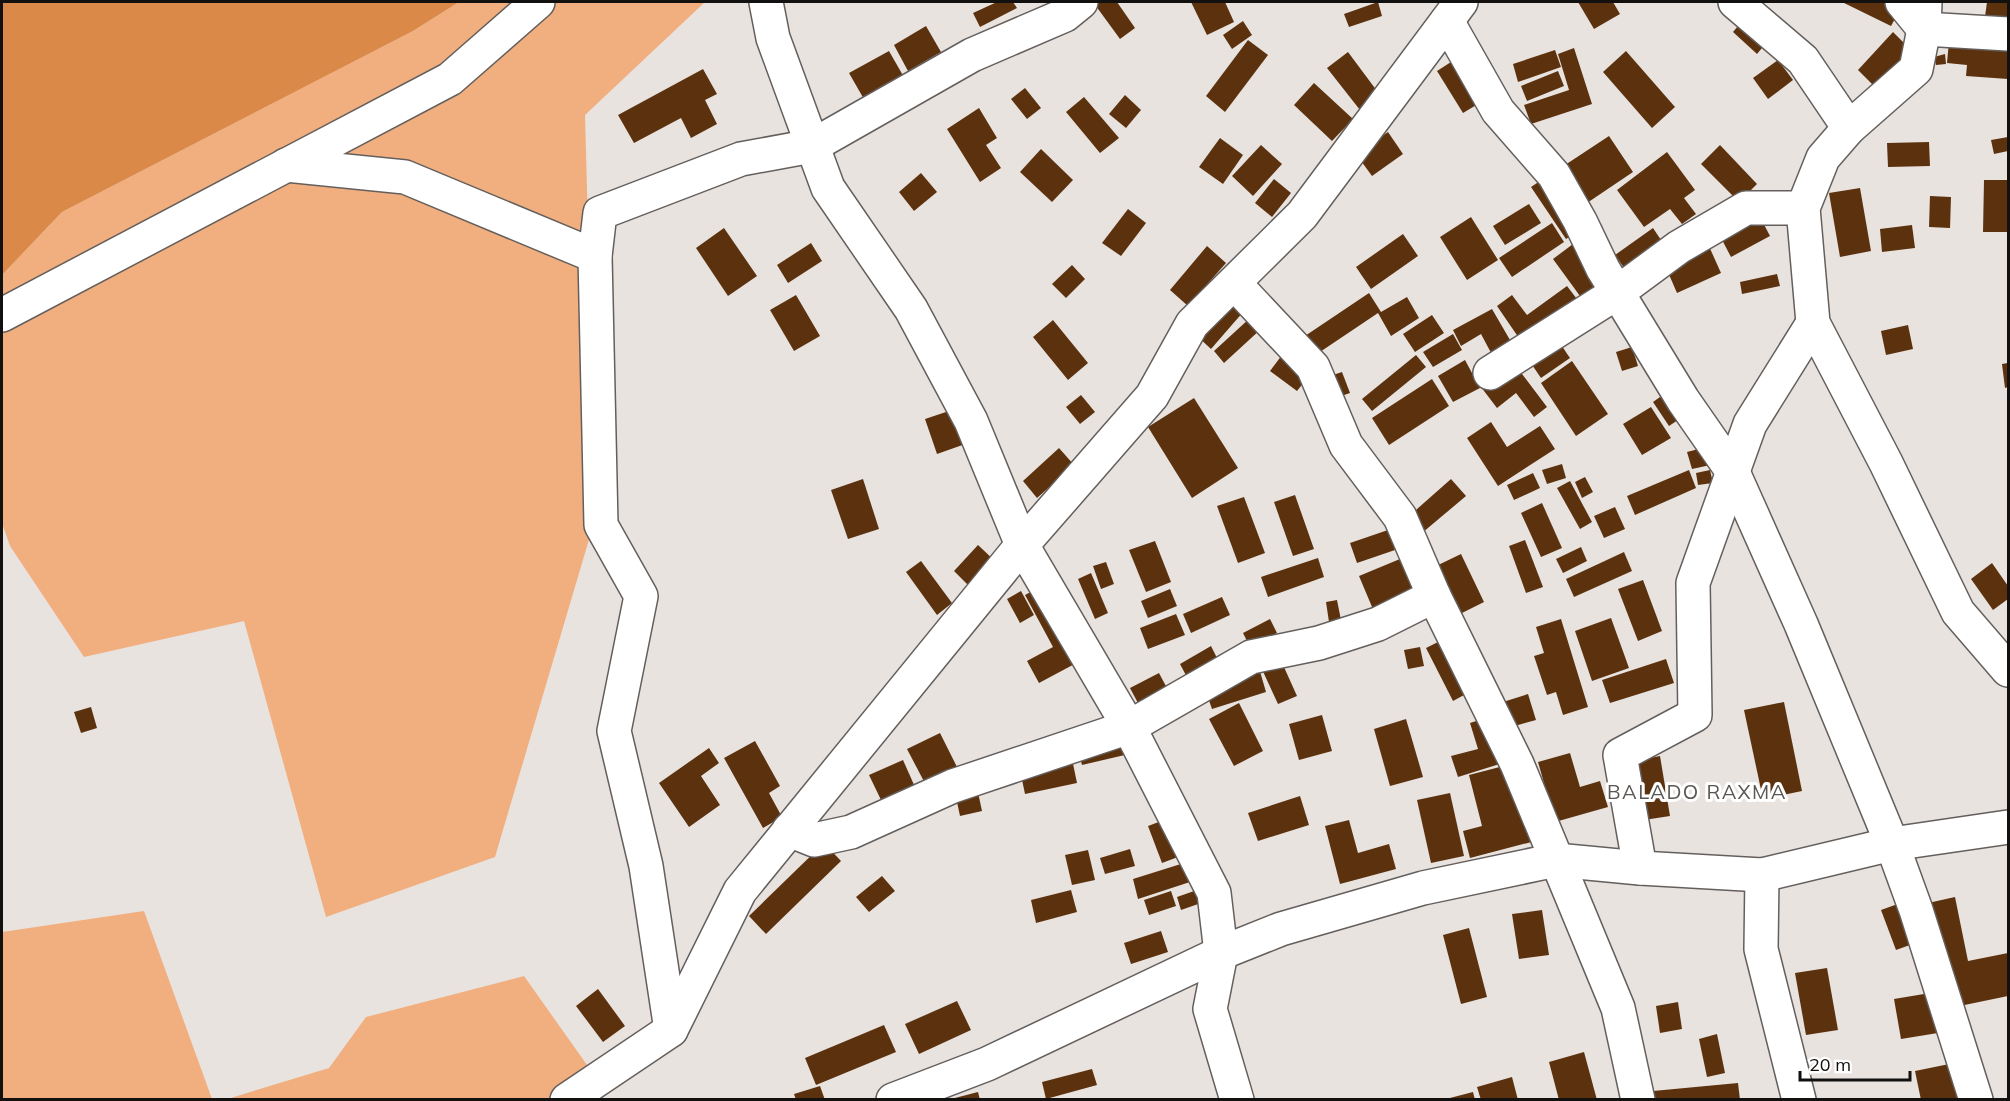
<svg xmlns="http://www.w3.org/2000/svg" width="2010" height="1101" font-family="Mulish,sans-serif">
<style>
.green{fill:#f1af7f}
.forest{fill:#db8948}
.building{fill:#5c320e}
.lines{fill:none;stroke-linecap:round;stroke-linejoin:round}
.minor-casing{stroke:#645f5c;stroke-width:36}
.minor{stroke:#fff;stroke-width:33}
.labels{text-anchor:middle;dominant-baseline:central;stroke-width:6;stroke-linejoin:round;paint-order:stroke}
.quarter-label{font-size:20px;letter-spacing:1.5px;fill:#5a5652;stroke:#fff}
</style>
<rect width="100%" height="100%" fill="#e9e3e0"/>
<g class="green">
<polygon points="459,2 705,2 585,115 596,516 495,857 326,917 244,621 84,657 10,546 2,523 2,275 62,212 413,31"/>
<polygon points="144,911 212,1099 2,1099 2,932"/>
<polygon points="524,976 592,1072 557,1099 224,1100 329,1068 366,1017"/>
</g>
<polygon class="forest" points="2,2 459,2 413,31 62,212 2,275"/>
<g class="building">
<polygon points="997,2 1013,2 1017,8 980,27 973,13"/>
<polygon points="1093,2 1117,2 1135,28 1120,39"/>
<polygon points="1191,2 1225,2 1234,22 1207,35"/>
<polygon points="1378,2 1382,16 1349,27 1344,14"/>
<polygon points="1578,2 1613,2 1620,14 1594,29"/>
<polygon points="1842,2 1893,2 1902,6 1891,26"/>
<polygon points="1987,2 2008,2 2008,27 1984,24"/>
<polygon points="1743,20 1767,42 1757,54 1733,32"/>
<polygon points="1243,21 1252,35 1232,49 1223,35"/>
<polygon points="926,26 941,52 908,71 894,45"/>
<polygon points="1893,32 1911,50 1876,88 1858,70"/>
<polygon points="1248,40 1268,55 1225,112 1206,96"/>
<polygon points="1949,41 2008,45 2008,79 1966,76 1967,65 1947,63"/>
<polygon points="1574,48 1592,104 1531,124 1524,105 1569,90 1558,54"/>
<polygon points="1555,50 1561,67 1518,82 1513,64"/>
<polygon points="889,51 905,79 865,101 849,73"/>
<polygon points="1626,51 1675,107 1652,128 1603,72"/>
<polygon points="1348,52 1380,95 1360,110 1327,68"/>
<polygon points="1945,54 1946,64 1936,65 1934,57"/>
<polygon points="1778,60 1793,80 1768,99 1753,78"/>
<polygon points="1451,62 1478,104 1463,113 1437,71"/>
<polygon points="703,69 717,94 705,100 717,124 691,138 681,118 634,143 618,115"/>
<polygon points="1558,71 1564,86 1527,101 1521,86"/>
<polygon points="1314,83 1353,119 1332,141 1294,105"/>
<polygon points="1025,88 1041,108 1027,119 1011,99"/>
<polygon points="1125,95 1141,110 1126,128 1109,114"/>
<polygon points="1084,97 1119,138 1100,153 1066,112"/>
<polygon points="979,108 997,138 986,145 1001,168 980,182 947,129"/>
<polygon points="1388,132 1403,154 1372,176 1356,154"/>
<polygon points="1609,136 1633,172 1587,203 1562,167"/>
<polygon points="2008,137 2008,151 1994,154 1991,140"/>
<polygon points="1220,138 1243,155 1223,184 1199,167"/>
<polygon points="1929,142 1930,166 1888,167 1887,143"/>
<polygon points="1261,145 1282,164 1253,196 1232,176"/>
<polygon points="1720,145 1757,184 1739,202 1701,164"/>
<polygon points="1041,149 1073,180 1052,202 1020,172"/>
<polygon points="1667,152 1695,190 1684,198 1696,214 1682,224 1670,209 1644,227 1617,190"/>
<polygon points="921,173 937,192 914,211 899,192"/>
<polygon points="1546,177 1582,229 1566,239 1531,187"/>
<polygon points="1274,179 1291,193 1272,217 1255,203"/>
<polygon points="1984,180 2008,180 2008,232 1983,232"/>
<polygon points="1860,188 1871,251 1840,257 1829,193"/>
<polygon points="1930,196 1951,197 1950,228 1929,227"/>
<polygon points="1529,204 1541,223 1505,245 1493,226"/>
<polygon points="1128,209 1146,223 1121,256 1102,243"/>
<polygon points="1758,213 1770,236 1731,257 1719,234"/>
<polygon points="1471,217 1498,260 1467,280 1440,237"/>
<polygon points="1552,223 1564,242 1512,277 1499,258"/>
<polygon points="1912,225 1915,248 1882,252 1880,229"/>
<polygon points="724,228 757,276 728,296 696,248"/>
<polygon points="1653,228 1665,246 1627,272 1615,255"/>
<polygon points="1403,234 1418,256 1371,289 1356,267"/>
<polygon points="811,243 822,261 788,283 777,265"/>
<polygon points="1573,244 1608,292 1588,307 1553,259"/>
<polygon points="1708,244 1721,273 1677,293 1664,263"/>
<polygon points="1207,246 1226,263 1188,306 1170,290"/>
<polygon points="1072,265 1085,279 1066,298 1052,284"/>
<polygon points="1777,274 1780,286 1742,294 1740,282"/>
<polygon points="1567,286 1580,303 1523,344 1497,306 1512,295 1527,315"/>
<polygon points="1369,293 1381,312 1407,297 1419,318 1391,336 1378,313 1311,358 1299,340"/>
<polygon points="796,295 820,336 794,351 770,310"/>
<polygon points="1229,297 1244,311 1211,349 1196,335"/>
<polygon points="1492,309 1517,352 1497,364 1481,334 1461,346 1453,330"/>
<polygon points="1432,315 1444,333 1415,352 1403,334"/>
<polygon points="1250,318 1261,329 1224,363 1214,351"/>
<polygon points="1053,320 1088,363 1068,380 1033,337"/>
<polygon points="1908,325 1913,349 1886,355 1881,331"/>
<polygon points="1453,334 1462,350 1433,367 1423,352"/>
<polygon points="1555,336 1570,358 1541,378 1526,356"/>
<polygon points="1632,347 1638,366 1622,371 1616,352"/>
<polygon points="1285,351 1312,372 1297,391 1270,371"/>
<polygon points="1416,355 1426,367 1372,411 1362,399"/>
<polygon points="1465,360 1480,388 1453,402 1438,376"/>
<polygon points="1572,361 1608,414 1576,436 1541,383"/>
<polygon points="1513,362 1547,407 1534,417 1516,393 1497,408 1481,387"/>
<polygon points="2008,363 2008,387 2005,388 2002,364"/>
<polygon points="1342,372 1350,393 1335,398 1327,377"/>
<polygon points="1432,379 1449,406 1389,445 1372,418"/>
<polygon points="1667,392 1684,416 1669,426 1653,402"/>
<polygon points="1081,395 1095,412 1080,424 1066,407"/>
<polygon points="1194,398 1238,468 1192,498 1148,427"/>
<polygon points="1651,407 1671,438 1642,455 1623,424"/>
<polygon points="958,408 971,442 937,454 925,419"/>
<polygon points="1491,422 1507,447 1540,426 1555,449 1498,486 1467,438"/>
<polygon points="1710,446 1715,464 1692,469 1687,452"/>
<polygon points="1059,448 1074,465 1037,498 1023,481"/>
<polygon points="1562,464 1566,478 1547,484 1542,470"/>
<polygon points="1689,470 1696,488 1635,515 1627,496"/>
<polygon points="1710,470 1713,483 1698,485 1696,473"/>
<polygon points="1533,473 1540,488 1514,500 1507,485"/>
<polygon points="1585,477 1593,492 1582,498 1575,482"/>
<polygon points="863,479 879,529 848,539 831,490"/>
<polygon points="1451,479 1466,496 1422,533 1408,517"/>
<polygon points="1570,481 1592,522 1580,529 1557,488"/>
<polygon points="1295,495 1314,549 1293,556 1274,502"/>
<polygon points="1244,497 1265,553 1238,563 1217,506"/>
<polygon points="1542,503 1562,548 1541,557 1521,513"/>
<polygon points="1615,507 1625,529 1604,538 1594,516"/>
<polygon points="1388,530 1395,550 1357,563 1350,543"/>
<polygon points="1525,540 1543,587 1526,593 1509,546"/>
<polygon points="1155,541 1171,582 1146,592 1129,550"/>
<polygon points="978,545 996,562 971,588 954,571"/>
<polygon points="1581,547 1587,561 1563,573 1556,559"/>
<polygon points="1624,552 1632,571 1574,597 1566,579"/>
<polygon points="1412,554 1427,592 1375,614 1359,576"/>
<polygon points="1461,554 1484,602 1456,616 1432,568"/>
<polygon points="1318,558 1324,577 1268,597 1261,577"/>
<polygon points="921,561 952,603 937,615 906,572"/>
<polygon points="1106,562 1114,584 1101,589 1093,566"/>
<polygon points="1992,563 2008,586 2008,599 1993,610 1971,579"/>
<polygon points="1091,573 1108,613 1095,619 1078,579"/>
<polygon points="1643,580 1662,631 1638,641 1618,589"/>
<polygon points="1042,586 1082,660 1039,683 1027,661 1053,647 1025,595"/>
<polygon points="1170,589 1177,606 1148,618 1141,601"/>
<polygon points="1021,591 1034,615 1020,623 1007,599"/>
<polygon points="1222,597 1230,615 1191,633 1183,614"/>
<polygon points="1337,600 1341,620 1329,622 1326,602"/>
<polygon points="1176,614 1185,635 1148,649 1140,628"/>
<polygon points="1611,618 1629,668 1592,681 1575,631"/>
<polygon points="1270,619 1277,633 1250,647 1243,633"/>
<polygon points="1561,619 1588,707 1563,715 1556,692 1547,695 1534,656 1544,653 1536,627"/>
<polygon points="1450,636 1477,688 1453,701 1426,648"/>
<polygon points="1211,646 1220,664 1189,681 1180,664"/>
<polygon points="1420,647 1424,666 1408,669 1404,650"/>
<polygon points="1279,656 1297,696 1278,704 1260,665"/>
<polygon points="1666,659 1674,683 1610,703 1602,680"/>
<polygon points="1259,668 1266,692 1212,709 1204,686"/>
<polygon points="1159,673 1168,690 1139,705 1130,688"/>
<polygon points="1528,694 1536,720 1511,727 1503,702"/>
<polygon points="1784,702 1802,791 1763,799 1744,710"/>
<polygon points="1239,703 1263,751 1234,766 1209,719"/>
<polygon points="91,707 97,728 81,733 74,712"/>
<polygon points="1322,715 1332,751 1299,760 1289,724"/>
<polygon points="1492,716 1506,762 1458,777 1451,756 1478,749 1470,723"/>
<polygon points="1406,719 1423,777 1390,786 1374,729"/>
<polygon points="940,733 961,775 929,791 907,749"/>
<polygon points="1124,738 1129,754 1082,765 1078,750"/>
<polygon points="755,741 780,786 769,793 782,817 763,828 724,758"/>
<polygon points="709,748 719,763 701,776 720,805 689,827 659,783"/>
<polygon points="1570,753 1580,787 1600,781 1608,807 1555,822 1538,762"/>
<polygon points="1660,756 1670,816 1644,820 1634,761"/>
<polygon points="1072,759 1077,783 1025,794 1020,770"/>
<polygon points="903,760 915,787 882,802 869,775"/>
<polygon points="1515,763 1535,841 1470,858 1463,831 1482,826 1469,775"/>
<polygon points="976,783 982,811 960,816 954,788"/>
<polygon points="1450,793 1464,856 1431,863 1417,800"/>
<polygon points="1300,796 1309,825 1258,841 1248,813"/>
<polygon points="1164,820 1178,857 1162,863 1148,826"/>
<polygon points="1349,820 1358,853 1389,844 1396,869 1340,884 1325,826"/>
<polygon points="824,843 841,861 766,934 749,916"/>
<polygon points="1130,849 1135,866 1105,874 1100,858"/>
<polygon points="1088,850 1095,880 1072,885 1065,855"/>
<polygon points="1184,863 1190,882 1138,899 1133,879"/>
<polygon points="882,876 895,891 869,912 856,897"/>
<polygon points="1071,890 1077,912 1036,923 1031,900"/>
<polygon points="1197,890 1201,903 1181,910 1177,897"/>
<polygon points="1171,891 1176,906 1149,915 1144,900"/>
<polygon points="1955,897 1968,961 2008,953 2008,996 1950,1008 1928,903"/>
<polygon points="1906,901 1921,941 1896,950 1881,910"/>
<polygon points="1542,910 1549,955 1519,959 1512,914"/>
<polygon points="1469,928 1487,997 1461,1004 1443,935"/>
<polygon points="1161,931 1168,952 1131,964 1124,943"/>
<polygon points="1827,968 1838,1030 1806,1035 1795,973"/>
<polygon points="598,989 625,1026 603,1042 576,1006"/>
<polygon points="1936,992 1944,1032 1901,1039 1894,999"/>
<polygon points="957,1001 971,1030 919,1054 905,1024"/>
<polygon points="1678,1002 1682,1029 1660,1033 1656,1006"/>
<polygon points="884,1025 896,1052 816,1085 805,1058"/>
<polygon points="1717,1034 1725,1073 1707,1077 1699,1039"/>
<polygon points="1584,1052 1597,1100 1559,1100 1549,1062"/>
<polygon points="1959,1062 1966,1100 1921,1100 1915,1071"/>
<polygon points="1092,1069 1097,1085 1046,1099 1042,1082"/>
<polygon points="1512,1077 1518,1100 1481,1100 1477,1087"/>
<polygon points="1738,1083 1740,1100 1654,1100 1653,1091"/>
<polygon points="820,1086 825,1100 796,1100 794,1094"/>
<polygon points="978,1092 980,1100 951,1100 951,1099"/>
<polygon points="1473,1092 1475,1100 1446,1100 1446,1099"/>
</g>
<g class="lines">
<defs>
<g id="minor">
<polyline points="766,2 773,38 828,188 911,309 971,421 1022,545 1129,727 1214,893 1221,953 1210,1009 1237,1100"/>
<polyline points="1735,2 1803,60 1849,128"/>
<polyline points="1902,2 1924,29 2008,34"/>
<polyline points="1925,2 1924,29 1916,69 1849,128 1823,158 1803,208 1813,323 1886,463 1958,612 2008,670"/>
<polyline points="1447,21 1498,111 1554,175 1580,221 1603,269 1683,400 1733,472 1801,624 1892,844 1916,910 1976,1100"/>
<polyline points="286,165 405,177 595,256"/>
<polyline points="1234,283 1313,367 1346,445 1400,517 1434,596 1517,764 1618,1008 1638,1100"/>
<polyline points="2,315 450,79 538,2"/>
<polyline points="1490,373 1618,292 1679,247 1746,208 1803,208"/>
<polyline points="789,830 814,840 851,832 953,786 1129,727 1251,657 1319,643 1378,624 1434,596"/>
<polyline points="1640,868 1620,755 1695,715 1693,583 1750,424 1813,323"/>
<polyline points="1762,875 1761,949 1799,1100"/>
<polyline points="671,1030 646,866 614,731 641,596 601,525 595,256 600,213 741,159 812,146 972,55 1065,15 1081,2"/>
<polyline points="567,1100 671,1030 740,891 1022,545 1152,396 1192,324 1302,215 1461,2"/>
<polyline points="893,1100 987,1064 1221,953 1281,929 1423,888 1556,860 1640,868 1762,875 1892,844 2008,827"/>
</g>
</defs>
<use href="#minor" class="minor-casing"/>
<use href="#minor" class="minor"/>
</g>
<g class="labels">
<g class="quarter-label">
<text x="1697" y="791">BALADO RAXMA</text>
</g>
</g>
<rect width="2010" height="1101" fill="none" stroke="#131110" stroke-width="6"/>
<path d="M1800 1071v9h110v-9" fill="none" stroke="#131110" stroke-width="3"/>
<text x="1809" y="1071" font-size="18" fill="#131110" stroke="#ffffff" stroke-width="4.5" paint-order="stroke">20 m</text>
</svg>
